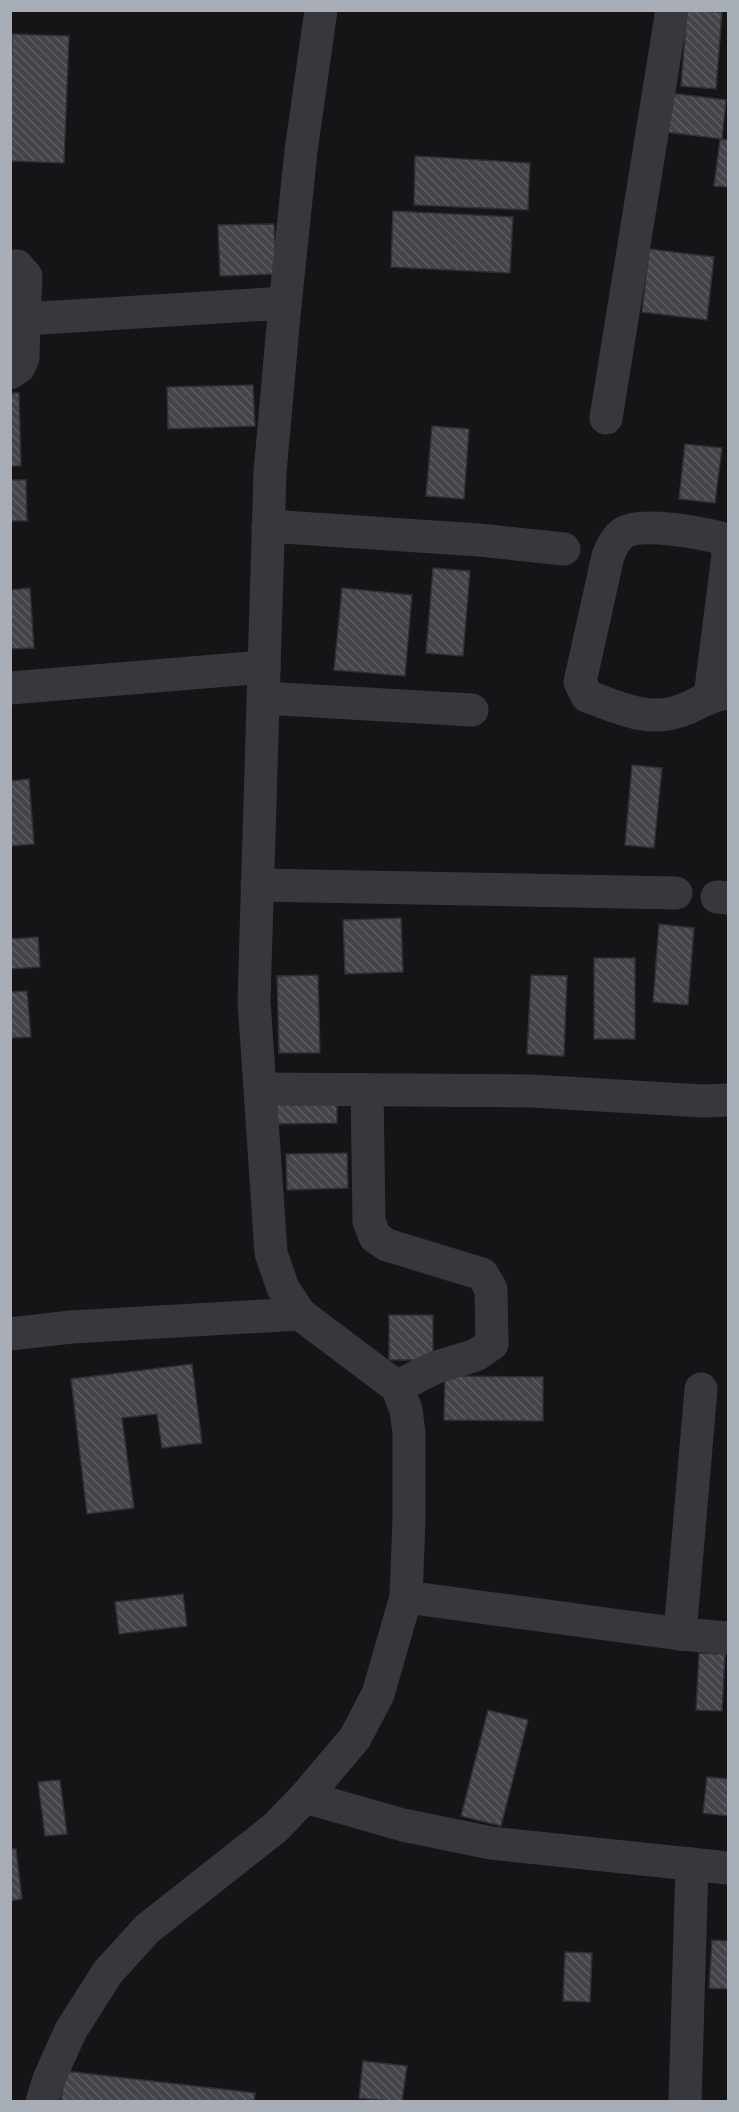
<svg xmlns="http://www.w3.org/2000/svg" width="739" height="2112" font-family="'PT Sans Narrow',sans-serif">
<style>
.building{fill:url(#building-back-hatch);stroke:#2f3033;stroke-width:1.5}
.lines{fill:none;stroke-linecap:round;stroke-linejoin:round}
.street{stroke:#36383c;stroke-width:33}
</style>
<defs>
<pattern id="building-back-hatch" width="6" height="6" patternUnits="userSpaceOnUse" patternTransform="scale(1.5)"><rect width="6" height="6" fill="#44454a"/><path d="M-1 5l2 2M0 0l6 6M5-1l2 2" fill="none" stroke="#5c5d62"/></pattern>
</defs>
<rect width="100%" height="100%" fill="#151517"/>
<g class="building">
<polygon points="687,10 722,12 716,89 681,86"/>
<polygon points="12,34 69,36 64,163 10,161"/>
<polygon points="670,93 726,100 722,139 666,132"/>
<polygon points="720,139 728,140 728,187 714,186"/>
<polygon points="415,156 530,163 528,210 414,205"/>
<polygon points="393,211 513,217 510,273 391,267"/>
<polygon points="274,224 276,274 220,276 218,225"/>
<polygon points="649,249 714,257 707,320 642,312"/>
<polygon points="253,385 255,426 168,429 167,387"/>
<polygon points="10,393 19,393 21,466 10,466"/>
<polygon points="432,426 469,429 464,499 426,496"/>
<polygon points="685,444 722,448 715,503 679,499"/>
<polygon points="10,480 26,480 27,521 10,521"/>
<polygon points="433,568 470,571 463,656 426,653"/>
<polygon points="30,588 34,648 10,649 10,590"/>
<polygon points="342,588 412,595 405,676 334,670"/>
<polygon points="632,765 662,768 654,848 625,845"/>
<polygon points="29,779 34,844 10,846 10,781"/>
<polygon points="401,918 403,972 345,974 343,920"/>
<polygon points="659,924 694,928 688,1005 653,1002"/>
<polygon points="38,937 40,967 10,969 10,939"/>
<rect x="594" y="958" width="41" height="81"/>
<polygon points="318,975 320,1053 279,1053 277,976"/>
<polygon points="531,975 567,976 564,1056 527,1054"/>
<polygon points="27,991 31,1037 10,1038 10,992"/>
<polygon points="337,1096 337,1123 275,1124 274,1098"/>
<polygon points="347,1153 348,1188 287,1190 286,1154"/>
<rect x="389" y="1315" width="44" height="45"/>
<polygon points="192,1364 202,1443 162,1448 157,1414 122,1418 134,1508 87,1514 71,1379"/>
<polygon points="445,1376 543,1377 543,1421 444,1420"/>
<polygon points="183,1594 187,1626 119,1634 115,1602"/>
<polygon points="699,1653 725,1654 722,1711 696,1710"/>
<polygon points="488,1710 528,1720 501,1826 461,1816"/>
<polygon points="707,1777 728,1779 728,1816 703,1813"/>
<polygon points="60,1780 67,1834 45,1836 38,1782"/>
<polygon points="10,1849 16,1849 22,1899 10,1901"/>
<polygon points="712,1940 728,1941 728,1989 709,1988"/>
<polygon points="565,1952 592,1953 590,2002 563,2001"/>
<polygon points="363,2061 407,2066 402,2102 359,2098"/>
<polygon points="65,2071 255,2093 254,2102 61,2102"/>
</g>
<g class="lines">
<g class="street">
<polyline points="10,266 17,266 26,276 24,319"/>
<polyline points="10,373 19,367 23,358 24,319 285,303"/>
<polyline points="606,418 672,10"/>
<polyline points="268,526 479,540 564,549"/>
<path d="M 728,549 L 721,538 C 700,533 641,521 623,533 C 615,539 611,548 608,556 L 580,682 L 587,696 C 619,708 651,724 685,709 C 700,703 712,694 728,693"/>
<polyline points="10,688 264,667"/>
<polyline points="710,696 728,555"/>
<polyline points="263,698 472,710"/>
<polyline points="257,885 676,893"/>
<polyline points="717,897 728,898"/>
<polyline points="261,1089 532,1091 703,1101 728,1100"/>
<polyline points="367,1090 369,1221 375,1237 387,1245 482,1274 491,1289 492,1344 476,1355 434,1368 397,1387"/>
<polyline points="10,1334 71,1327 300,1314"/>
<polyline points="406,1597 680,1634 728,1638"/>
<polyline points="680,1634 701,1389"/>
<polyline points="305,1797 403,1825 491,1843 728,1868"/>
<polyline points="42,2102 49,2079 71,2030 108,1972 147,1929 275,1828 305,1797 355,1738 378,1694 406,1597 409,1520 409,1433 406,1410 397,1387 300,1314 283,1288 271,1253 254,1001 270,472 284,315 301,151 321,10"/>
<polyline points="685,2102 692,1864"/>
</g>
</g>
<rect width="739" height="2112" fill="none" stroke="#a8aeb6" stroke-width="24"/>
</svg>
